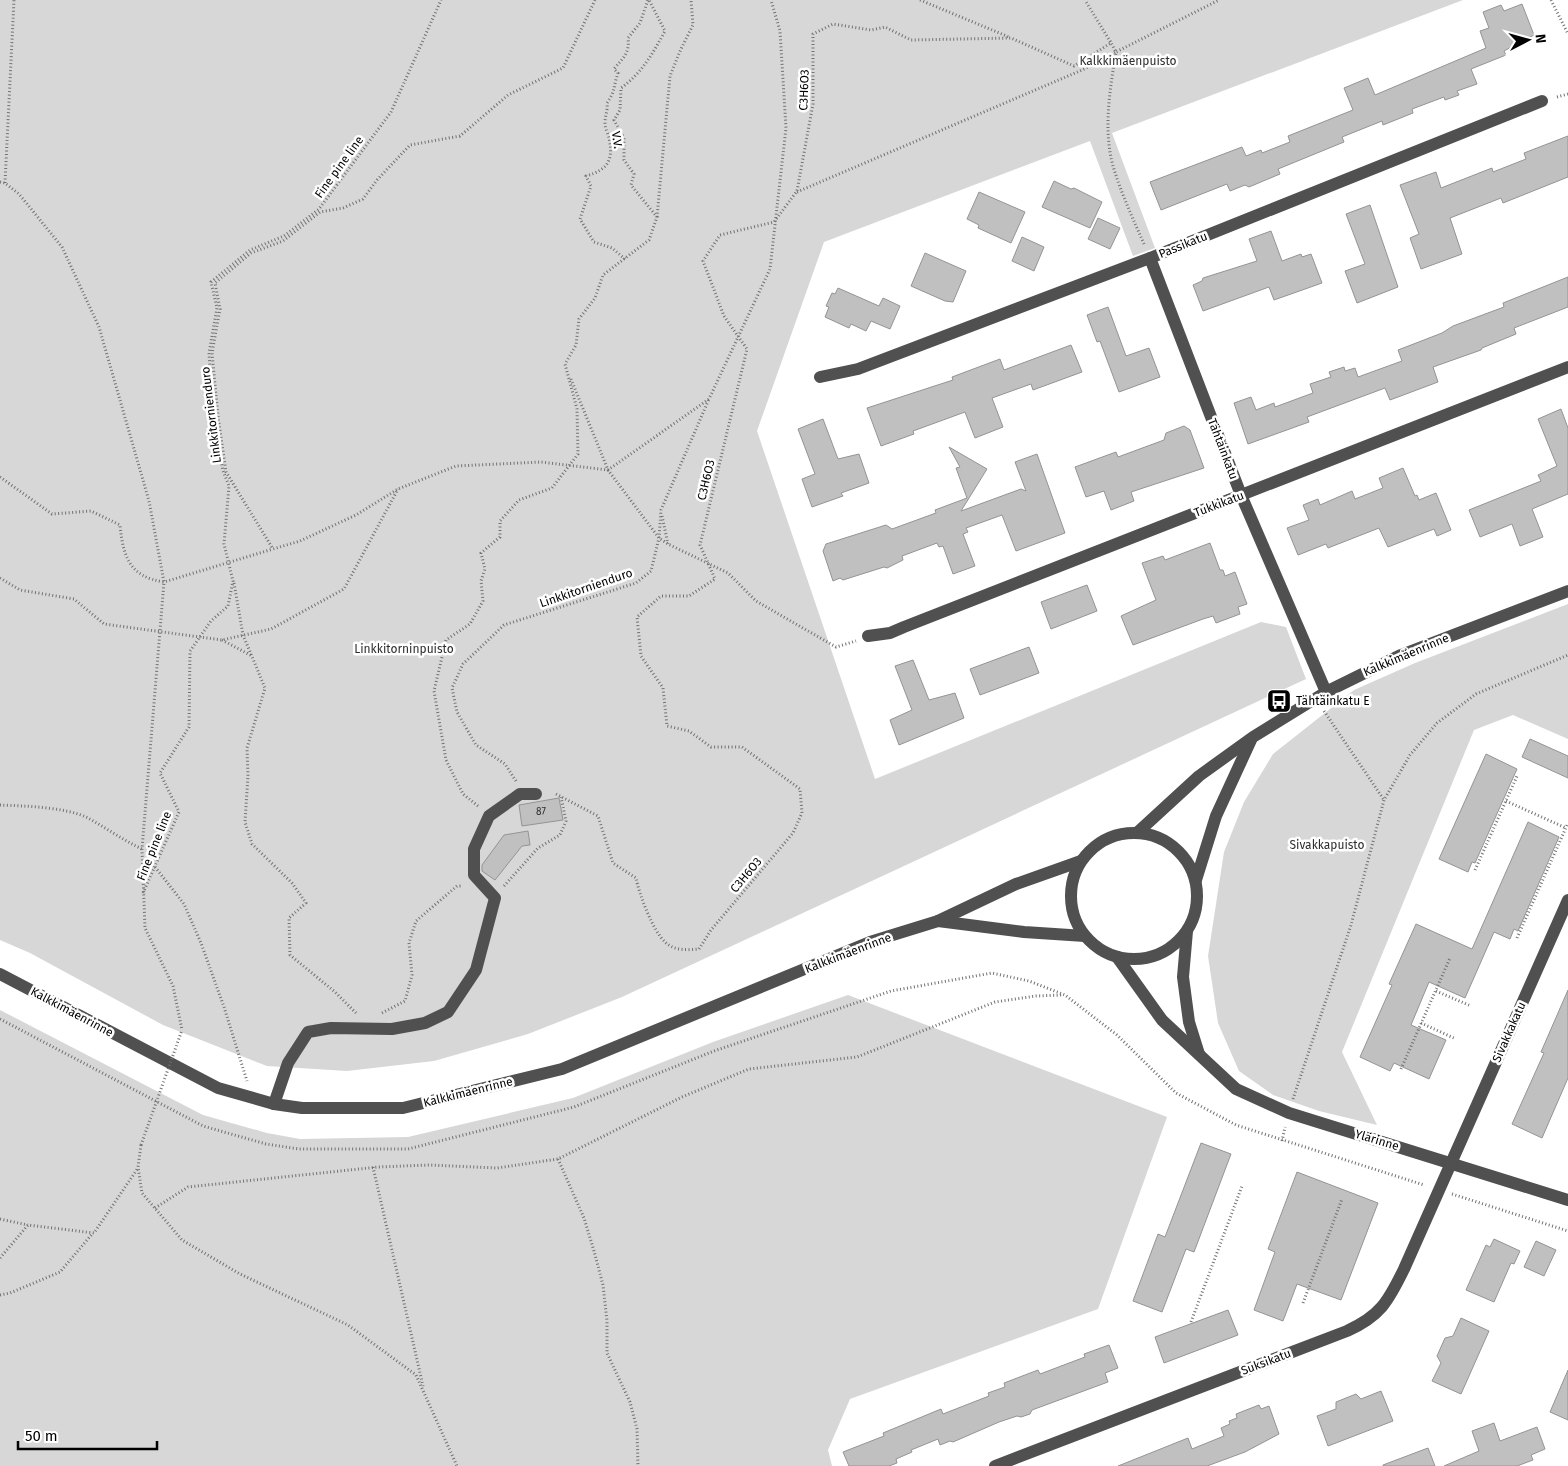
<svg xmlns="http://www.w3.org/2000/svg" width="1568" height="1466" font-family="'Fira Sans',sans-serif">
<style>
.green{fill:#d7d7d7}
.building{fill:#c0c0c0;stroke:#949494}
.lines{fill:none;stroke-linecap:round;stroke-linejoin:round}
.path{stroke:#727272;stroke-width:3;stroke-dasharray:1 2.5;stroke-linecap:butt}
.minor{stroke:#505050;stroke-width:12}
.path-bridge{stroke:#727272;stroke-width:3;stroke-dasharray:1 2.5;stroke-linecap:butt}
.labels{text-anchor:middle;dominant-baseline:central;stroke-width:5;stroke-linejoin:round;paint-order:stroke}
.number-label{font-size:10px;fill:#303030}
.park-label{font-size:12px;fill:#2e2e2e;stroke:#fff}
.street-label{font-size:12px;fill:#000;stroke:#fff}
.poi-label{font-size:12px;fill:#000;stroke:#fff;text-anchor:start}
</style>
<rect width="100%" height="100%" fill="#fff"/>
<g class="green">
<polygon points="0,0 1463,0 1112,133 1155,248 1133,256 1090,141 824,242 757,431 875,779 1261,622 1286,627 1306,679 622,997 528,1034 434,1061 347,1071 267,1066 163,1025 30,953 0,940"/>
<polygon points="1568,604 1568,739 1513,715 1474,730 1342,1052 1377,1125 1319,1111 1273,1095 1239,1071 1218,1023 1208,956 1224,852 1244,802 1273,754 1354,690 1415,663"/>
<polygon points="848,995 1167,1117 1098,1309 850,1399 828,1450 832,1466 0,1466 0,1010 203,1115 267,1133 300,1139 408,1137 573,1098 713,1042"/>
</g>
<g class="building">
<polygon points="1522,4 1534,35 1504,51 1506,55 1471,69 1477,84 1457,91 1459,95 1445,100 1444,97 1412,109 1413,113 1383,125 1382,121 1342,137 1344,142 1278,169 1280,174 1249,187 1245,185 1230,191 1227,184 1161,210 1150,182 1242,147 1246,156 1261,150 1262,153 1290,142 1288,136 1353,110 1344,88 1368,78 1375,95 1486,48 1480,31 1489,28 1483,12 1501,5 1504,11"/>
<polygon points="1568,136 1568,177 1503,203 1501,198 1450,218 1462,254 1421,269 1410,238 1419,234 1400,185 1436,172 1441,188 1492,168 1493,172 1526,159 1524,153"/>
<polygon points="1054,181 1071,189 1074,188 1102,202 1090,228 1042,207"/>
<polygon points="979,192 1025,212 1011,243 978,228 979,225 967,219"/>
<polygon points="1370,205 1398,287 1357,303 1345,271 1365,264 1346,214"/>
<polygon points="1098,218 1120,228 1110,249 1088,239"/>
<polygon points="1271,231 1282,261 1301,254 1302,257 1311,254 1322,283 1274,300 1269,287 1203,311 1193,285 1202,281 1203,278 1257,261 1249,239"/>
<polygon points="1022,237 1044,247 1034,271 1012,261"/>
<polygon points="925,253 966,271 953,302 945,301 911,286"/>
<polygon points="1568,277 1568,307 1514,328 1516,334 1482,348 1481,350 1433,367 1438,382 1390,400 1385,388 1307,417 1309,422 1248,444 1234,403 1251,397 1256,410 1274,403 1275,407 1313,393 1310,384 1331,377 1329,372 1344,367 1345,371 1355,368 1358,377 1402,361 1398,350 1442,333 1453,326 1504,307 1503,303"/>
<polygon points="838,288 879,306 883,298 900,306 890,329 871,321 866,331 851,324 849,328 825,317 829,307 826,306 832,293 835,294"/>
<polygon points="1108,307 1126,356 1149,348 1160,377 1119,392 1100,341 1097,342 1087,315"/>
<polygon points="1071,345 1082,372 1033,390 1031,384 992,398 1003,427 975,438 965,412 913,431 914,434 881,446 867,408 953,380 952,377 1000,359 1004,370"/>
<polygon points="1561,409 1568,428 1568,494 1532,509 1543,537 1520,546 1512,524 1480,537 1469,510 1541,481 1538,475 1557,466 1538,419"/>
<polygon points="823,419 838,459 859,454 869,483 841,493 843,496 812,507 802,479 815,474 798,429"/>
<polygon points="1184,426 1190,430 1204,468 1131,492 1134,501 1111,510 1104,491 1086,497 1075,467 1116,452 1118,457 1164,440 1166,433"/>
<polygon points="949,447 987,469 961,511 1021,489 1026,491 1015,462 1037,454 1065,533 1016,551 1002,515 966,528 968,532 963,534 975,566 953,574 943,546 939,547 937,543 902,556 903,560 887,568 884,567 843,580 840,578 833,581 823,551 826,544 886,525 892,529 936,513 935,510 967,498 956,468 960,467"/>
<polygon points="1403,468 1415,496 1417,495 1419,500 1436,493 1451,530 1437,536 1434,529 1388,547 1379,528 1328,548 1326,544 1298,555 1287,528 1309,520 1303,505 1318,499 1320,505 1352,491 1355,499 1383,488 1379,478"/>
<polygon points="1210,543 1220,570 1223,570 1225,576 1235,572 1247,604 1238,607 1240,614 1216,623 1213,616 1203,619 1133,645 1121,616 1156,600 1142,563 1163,556 1165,560"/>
<polygon points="1087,585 1097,611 1051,629 1041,602"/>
<polygon points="1029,647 1039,673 980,695 970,669"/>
<polygon points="913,660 929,700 955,693 964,718 899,745 890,720 912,710 895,666"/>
<polygon points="1530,739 1568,756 1568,778 1522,757"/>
<polygon points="1486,754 1517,769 1475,863 1472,862 1468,872 1439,859"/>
<polygon points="559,798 563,820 522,826 519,805"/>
<polygon points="1528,822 1559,837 1518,931 1514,929 1510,939 1494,932 1465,998 1429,982 1411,1025 1446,1040 1429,1079 1394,1063 1390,1071 1360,1057 1392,985 1389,984 1416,924 1472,949"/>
<polygon points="528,831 530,845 522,846 495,880 482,871 482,865 504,835"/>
<polygon points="1568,990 1568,1078 1542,1138 1512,1124 1544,1053 1541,1052"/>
<polygon points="1201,1143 1231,1154 1194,1252 1186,1249 1162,1312 1133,1301 1158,1234 1165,1237"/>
<polygon points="1297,1172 1378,1203 1341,1300 1297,1284 1283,1321 1254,1310 1275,1252 1268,1249"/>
<polygon points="1494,1239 1520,1251 1514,1264 1511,1263 1494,1302 1466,1290 1486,1245 1490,1247"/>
<polygon points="1536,1241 1556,1250 1544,1276 1524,1267"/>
<polygon points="1228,1310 1238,1335 1164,1363 1155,1337"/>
<polygon points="1461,1318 1489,1331 1461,1394 1432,1381 1441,1363 1437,1356 1445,1338 1453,1336"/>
<polygon points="1109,1345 1118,1368 1105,1373 1108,1382 1032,1410 1030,1414 1021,1417 1017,1416 999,1422 953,1442 950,1441 940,1445 938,1439 911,1450 912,1452 896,1459 897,1463 889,1466 849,1466 843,1452 884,1436 883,1433 941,1409 943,1414 989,1396 988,1393 1005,1387 1004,1383 1038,1370 1040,1374 1085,1357 1084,1354"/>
<polygon points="1568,1370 1568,1420 1550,1412"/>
<polygon points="1381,1391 1393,1421 1328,1446 1317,1416 1336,1409 1336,1402 1356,1394 1361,1399"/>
<polygon points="1259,1405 1261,1409 1269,1406 1279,1434 1245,1452 1207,1466 1118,1466 1188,1438 1192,1449 1224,1436 1221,1428 1230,1424 1229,1421 1237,1418 1236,1414"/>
<polygon points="1494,1423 1500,1441 1537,1427 1545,1449 1531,1455 1533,1460 1517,1466 1444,1466 1479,1451 1472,1431"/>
<polygon points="1428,1448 1435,1466 1383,1466 1383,1465"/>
</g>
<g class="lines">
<g class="path">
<polyline points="595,0 563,68 508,95 460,136 410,145 377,180 363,199 343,208 320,212 283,241 251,253 215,283 220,309 212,353 218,416 226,472 273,549 300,541 356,515 398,489 456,466 541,462 608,470 659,538 668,544 728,573 756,601 836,647 856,641"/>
<polyline points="920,0 1009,37"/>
<polyline points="1551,0 1568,34"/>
<polyline points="1557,97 1568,94"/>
<polyline points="0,182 5,183 19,194 62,247 99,327 149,501 164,582 142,849 145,928 173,986 182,1030"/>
<polyline points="5,183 14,0"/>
<polyline points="797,192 1082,70 1116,52 1110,41"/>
<polyline points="657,217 670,76 681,49 693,25 691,0"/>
<path d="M 1144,244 C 1133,219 1121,193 1113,166 C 1103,129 1110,89 1116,52 L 1219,0"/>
<path d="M 625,259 L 612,248 L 594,242 L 580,219 L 591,186 L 586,176 C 607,170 614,161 609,138 C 608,134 605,128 605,123 C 605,115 608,111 607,103 C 616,90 613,87 618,73 L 614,69 C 623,58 630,53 628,38 L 640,23 L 648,0"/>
<polyline points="571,379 608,470 709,399 770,269 786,128 780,31 771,0"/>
<path d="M 0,477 L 52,514 L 91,511 L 120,525 C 123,557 130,577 164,582 L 273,549"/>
<polyline points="662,516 668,544"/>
<polyline points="0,578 20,590 74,599 104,624 222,640 271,629 344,589 398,489"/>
<polyline points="234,583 243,635 265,688 247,748 248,776 245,822 252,844 292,883 306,903 289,918 290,955 335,992 356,1013"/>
<polyline points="222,640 252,656"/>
<polyline points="1324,711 1384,800"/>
<polyline points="516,781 505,764 476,745 457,712 452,688 463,664 504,625 636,583 651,571 659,538 661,510 709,399"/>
<path d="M 556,794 L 598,816 L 613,863 L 636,878 C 639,894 653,931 665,942 C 674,951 688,950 699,949 L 711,930 L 793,833 L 802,813 L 800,789 L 742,747 L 711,747 L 689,731 L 667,726 L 663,688 L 641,656 L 637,617 L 661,596 L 689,596 L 715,579 L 700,545 L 747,349 L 724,316 L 703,261 L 720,235 L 774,222 L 797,191 L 813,104 L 813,34 L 833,24 L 871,30 L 885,27 L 911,40 L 1011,38 L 1074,66 L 1111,43 L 1085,0"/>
<polyline points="1506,801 1566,828"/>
<path d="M 0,805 C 25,806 66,807 88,818 C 106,828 123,840 142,849"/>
<path d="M 478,806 L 463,794 L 446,760 L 434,691 L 446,640 L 470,624 L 483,601 L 481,581 L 485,569 L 481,553 L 500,537 L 500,521 L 519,500 L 552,488 L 578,454 L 577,409 L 565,364 L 576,345 L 579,319 L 595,298 L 603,275 L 649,240 L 657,217 L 631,185 L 634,174 L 624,160 L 624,138 L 614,120 L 620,110 L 621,88 C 642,73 653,53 665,31 L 649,0"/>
<polyline points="155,867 184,904 201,943 224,1007 247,1081"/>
<polyline points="1475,870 1517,776"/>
<polyline points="504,886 538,848 560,835 566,821 561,797"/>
<polyline points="143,893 179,812 160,773 189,727 190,651 211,621 228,606 233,581 224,544 229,486 223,471 213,414 209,353 217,308 211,282 250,250 284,236 319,209 391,112 441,0"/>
<polyline points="1517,938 1568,823"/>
<polyline points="1436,991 1471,1006"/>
<polyline points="382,1013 405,1001 412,975 409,943 416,921 457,886 463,886"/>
<polyline points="0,1019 203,1126 266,1144 299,1149 408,1149 574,1107 714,1051 891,991 992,973 1029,981 1065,995 1117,1035 1176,1093 1236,1125 1424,1185"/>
<polyline points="1421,1023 1456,1039"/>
<polyline points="1401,1069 1450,958"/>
<polyline points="1293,1099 1351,925 1384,800 1410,755 1437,723 1476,694 1568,655"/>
<polyline points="1282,1141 1285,1127"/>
<polyline points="141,1145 138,1167 142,1193 182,1240 240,1274 348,1325 416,1375 457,1466"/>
<polyline points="558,1159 584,1218 594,1251 603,1285 607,1321 607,1353 630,1402 637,1429 638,1466"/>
<polyline points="373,1167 423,1386"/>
<polyline points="1452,1194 1568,1231"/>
<polyline points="155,1208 188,1187 378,1167 429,1165 497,1168 558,1159 682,1097 749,1069 857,1057 995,1002 1036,996 1062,995"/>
<polyline points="0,1219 28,1225"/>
<polyline points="0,1258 28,1225 94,1233 138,1168"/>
<polyline points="0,1295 10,1293 60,1272 93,1233"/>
<polyline points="1303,1303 1342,1199"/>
<polyline points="1191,1322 1242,1186"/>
</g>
<g class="minor">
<polyline points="1150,258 1241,495 1326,692"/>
<polyline points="820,377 858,369 1150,258 1542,101"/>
<polyline points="868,636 890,633 904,627 1568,367"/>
<polyline points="1138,832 1199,776 1253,737 1326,692 1401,655 1568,591"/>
<circle cx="1134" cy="896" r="63"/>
<polyline points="1196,880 1216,816 1251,740"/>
<polyline points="938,921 1024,932 1085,936"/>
<polyline points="1187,931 1183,977 1189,1022 1199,1054"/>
<polyline points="1117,957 1162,1020 1236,1089 1289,1113 1568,1200"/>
<polyline points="0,974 218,1088 274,1104 302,1108 403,1108 562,1069 870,942 938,921 1016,884 1081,861"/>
<polyline points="274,1104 288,1063 308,1032 331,1028 392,1029 425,1023 448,1012 476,970 495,898 474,875 474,849 489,816 520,794 536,794"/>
<path d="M 995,1466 L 1347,1331 C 1380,1316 1388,1302 1404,1269 L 1568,900"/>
</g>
<polyline class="path-bridge" points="141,1145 182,1030"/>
</g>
<defs>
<symbol id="bus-square" viewBox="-11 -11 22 22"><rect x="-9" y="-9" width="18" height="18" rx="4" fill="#000" stroke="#fff"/><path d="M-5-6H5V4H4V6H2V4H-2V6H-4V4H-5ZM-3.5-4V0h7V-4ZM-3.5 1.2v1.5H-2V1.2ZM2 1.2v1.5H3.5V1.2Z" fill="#fff"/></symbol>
</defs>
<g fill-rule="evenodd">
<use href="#bus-square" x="1265" y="687" width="28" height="28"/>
</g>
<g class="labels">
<g class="number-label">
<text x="541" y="812">87</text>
</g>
<g class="park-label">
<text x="1128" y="61">Kalkkimäenpuisto</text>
<text x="404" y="649">Linkkitorninpuisto</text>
<text x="1327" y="845">Sivakkapuisto</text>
</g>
<g class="street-label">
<text transform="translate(804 90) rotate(-88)">C3H6O3</text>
<text transform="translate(617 140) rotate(81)">V.V.</text>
<text transform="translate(339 167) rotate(-54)">Fine pine line</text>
<text transform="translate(1183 245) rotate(-22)">Passikatu</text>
<text transform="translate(211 415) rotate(-97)">Linkkitornienduro</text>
<text transform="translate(1223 449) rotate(69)">Tähtäinkatu</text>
<text transform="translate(706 480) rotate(-77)">C3H6O3</text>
<text transform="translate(1219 504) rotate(-21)">Tukkikatu</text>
<text transform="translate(586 588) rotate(-19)">Linkkitornienduro</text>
<text transform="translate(1406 655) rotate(-23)">Kalkkimäenrinne</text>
<text transform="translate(154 846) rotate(-68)">Fine pine line</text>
<text transform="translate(746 875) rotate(-50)">C3H6O3</text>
<text transform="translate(848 953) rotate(-21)">Kalkkimäenrinne</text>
<text transform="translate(72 1012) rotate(28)">Kalkkimäenrinne</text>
<text transform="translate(1509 1032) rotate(-66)">Sivakkakatu</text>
<text transform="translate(468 1092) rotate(-14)">Kalkkimäenrinne</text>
<text transform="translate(1377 1140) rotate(17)">Ylärinne</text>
<text transform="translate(1266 1362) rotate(-21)">Suksikatu</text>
</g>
<g class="poi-label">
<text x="1296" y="701">Tähtäinkatu E</text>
</g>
</g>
<g transform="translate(1528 40) rotate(84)" stroke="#ffffff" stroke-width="4" paint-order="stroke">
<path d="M0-4L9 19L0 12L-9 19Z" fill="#000000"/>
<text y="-8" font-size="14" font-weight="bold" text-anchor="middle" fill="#000000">N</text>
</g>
<path d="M18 1441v8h139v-8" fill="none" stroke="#000000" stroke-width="2.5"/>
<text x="25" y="1441" font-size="15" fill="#000000" stroke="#ffffff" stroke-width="4" paint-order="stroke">50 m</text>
</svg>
